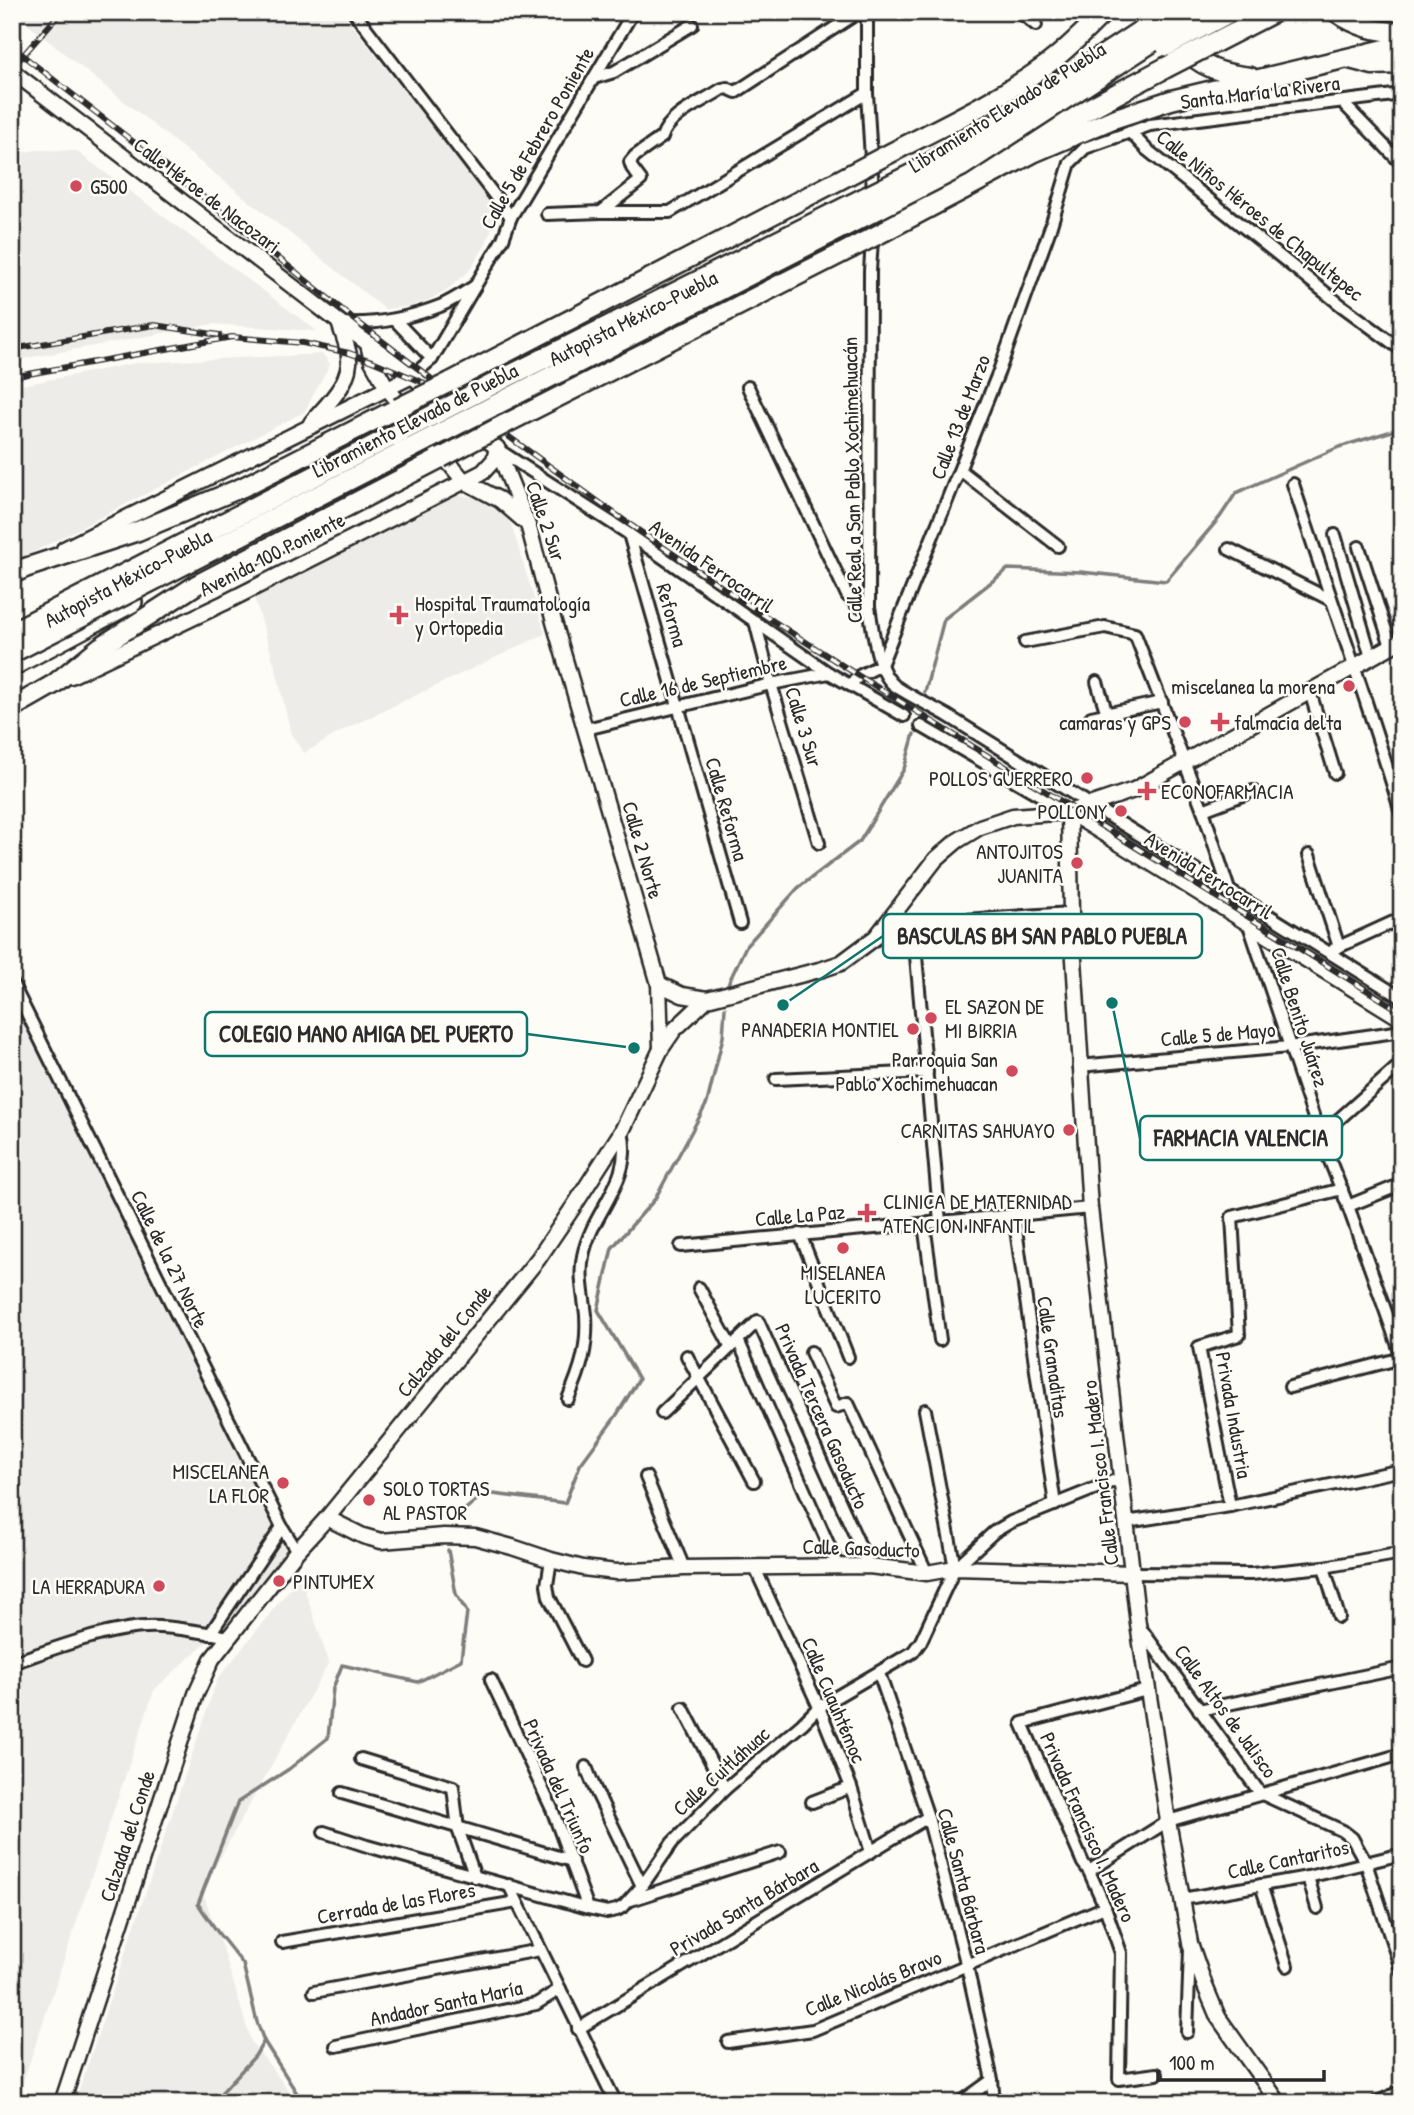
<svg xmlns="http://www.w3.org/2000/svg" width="1414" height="2115" font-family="'Patrick Hand',sans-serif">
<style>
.built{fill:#edece8}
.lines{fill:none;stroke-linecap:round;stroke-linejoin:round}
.stream{stroke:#7e7d7b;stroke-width:3.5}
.minor-casing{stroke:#2b2b2b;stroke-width:16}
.tertiary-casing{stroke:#2b2b2b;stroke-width:19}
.primary-casing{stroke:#2b2b2b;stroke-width:23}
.motorway-casing{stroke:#2b2b2b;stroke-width:24}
.minor{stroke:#fdfcf7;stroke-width:10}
.tertiary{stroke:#fdfcf7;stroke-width:14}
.primary{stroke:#fdfcf7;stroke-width:18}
.motorway{stroke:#fdfcf7;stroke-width:19}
.rail-casing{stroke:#2b2b2b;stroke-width:6}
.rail{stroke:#fdfcf7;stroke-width:3.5;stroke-dasharray:10;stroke-linecap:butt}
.primary-bridge-casing{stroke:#2b2b2b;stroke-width:23;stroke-linecap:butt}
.motorway-bridge-casing{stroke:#2b2b2b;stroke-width:24;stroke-linecap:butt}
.primary-bridge{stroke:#fdfcf7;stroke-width:18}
.motorway-bridge{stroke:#fdfcf7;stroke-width:19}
.poi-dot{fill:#d1495b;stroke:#fdfcf7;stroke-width:2.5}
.labels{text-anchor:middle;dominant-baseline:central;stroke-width:5;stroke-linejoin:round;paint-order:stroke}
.street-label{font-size:21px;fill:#2b2b2b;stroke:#fdfcf7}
.poi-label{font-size:21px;fill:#2b2b2b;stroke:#fdfcf7;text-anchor:end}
.leader{fill:none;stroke:#0f766e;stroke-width:2.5}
.callout-dot{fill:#0f766e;stroke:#fdfcf7;stroke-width:2.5}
.callout{fill:#fdfcf7;stroke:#0f766e;stroke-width:2.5}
.callout-label{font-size:23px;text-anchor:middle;font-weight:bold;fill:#2b2b2b}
</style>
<rect width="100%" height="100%" fill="#fdfcf7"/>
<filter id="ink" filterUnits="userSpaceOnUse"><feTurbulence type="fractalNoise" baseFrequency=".0143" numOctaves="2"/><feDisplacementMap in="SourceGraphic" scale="14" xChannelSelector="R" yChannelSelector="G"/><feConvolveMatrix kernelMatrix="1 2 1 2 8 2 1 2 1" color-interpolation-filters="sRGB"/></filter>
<g filter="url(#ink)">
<g class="built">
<polygon points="12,12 342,12 496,209 493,225 485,246 469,271 449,288 427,301 411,306 385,309"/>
<polygon points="36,150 76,151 317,331 213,324 12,361 12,155"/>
<polygon points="323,354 330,364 304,412 12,563 12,387 136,363"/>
<polygon points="450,494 480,498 499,511 511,524 545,634 347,728 304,753 291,734 277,673 254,596"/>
<polygon points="12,1001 292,1554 216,1633 154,1690 16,2103 12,2103"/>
<polygon points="300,1576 329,1662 202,1890 224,1952 251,2041 298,2103 75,2103 217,1680"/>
</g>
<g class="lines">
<g class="stream">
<polyline points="925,692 944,619 1008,569 1081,572 1166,581 1220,517 1236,493 1339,447 1402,428"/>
<polyline points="727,986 746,946 798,888 860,841 904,769 914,734"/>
<polyline points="451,1521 485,1493 565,1503 580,1465 616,1416 639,1379 598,1310 612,1248 655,1199 707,1103 723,1037 725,1008"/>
<polyline points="212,2103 255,2056 264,2041"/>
<polyline points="303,2103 264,2041 257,2022 243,1964 219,1934 198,1904 238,1802 289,1769 328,1738 333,1688 342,1665 418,1682 461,1660 467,1612 456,1594 448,1550"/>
</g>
<defs>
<g id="minor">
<polyline points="354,12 511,217"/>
<path d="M 867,12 L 867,93 L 874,208 L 870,271 L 869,607 C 873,628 876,672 895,686 C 911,697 931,706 948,716 L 1402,998"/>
<polyline points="1020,12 1036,25"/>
<polyline points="594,78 614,72 692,25"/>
<polyline points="1342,102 1402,164"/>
<polyline points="1130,132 1146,149 1342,306 1402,350"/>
<polyline points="601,212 670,212 867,93"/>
<path d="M 547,214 L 601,212 L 641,180 L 632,168 L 630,162 L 635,156 L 662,137 C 669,114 703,102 722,89 L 727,88 L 736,92 L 859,12"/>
<polyline points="395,320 432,359"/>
<path d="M 341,323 C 375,325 409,318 440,306 C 452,301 464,293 475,286"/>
<polyline points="412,376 432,359 503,239 511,217 633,12"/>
<polyline points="748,387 847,595 858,606 869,607"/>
<polyline points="497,449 629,534 829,673 904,716"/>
<polyline points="960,470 1058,546"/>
<path d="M 1293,484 C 1329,595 1369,704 1402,816"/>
<polyline points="629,534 740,923"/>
<polyline points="1335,535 1371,657"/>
<polyline points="1359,547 1391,646"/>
<polyline points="1229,549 1331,600"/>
<polyline points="755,621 771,684 819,843"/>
<polyline points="1025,642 1105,627 1135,634 1203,810 1230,893"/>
<polyline points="1097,682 1107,714"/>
<polyline points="850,685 859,676 881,665 999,371 1050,229 1070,163 1085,148 1150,125 1402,94"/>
<polyline points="1310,692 1335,773"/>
<polyline points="1091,717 1162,702"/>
<polyline points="921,726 1069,812"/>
<polyline points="586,729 771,684 829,673"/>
<polyline points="1203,810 1253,791"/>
<polyline points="1309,855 1339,947"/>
<polyline points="913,923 940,1222"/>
<polyline points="887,925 1071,913"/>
<polyline points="1249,925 1320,1136 1348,1206 1402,1357"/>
<polyline points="1334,949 1402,918"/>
<polyline points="12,983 282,1527 297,1551"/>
<polyline points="1079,1066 1289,1047 1402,1031"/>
<polyline points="776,1079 927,1072"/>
<polyline points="1320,1136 1402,1063"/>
<polyline points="1348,1206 1402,1184"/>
<polyline points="1014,1215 1055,1505"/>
<polyline points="924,1224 940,1340"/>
<polyline points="800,1234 848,1357"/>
<polyline points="681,1246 1090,1208"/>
<polyline points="699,1288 731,1347"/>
<polyline points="738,1340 838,1566"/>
<polyline points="811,1352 836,1407 848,1403 927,1573"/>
<polyline points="687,1356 754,1481"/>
<polyline points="1290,1387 1402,1358"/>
<path d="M 568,1399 C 581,1369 588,1348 586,1315 C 584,1296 579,1276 583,1256 C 592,1210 634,1182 622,1131"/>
<polyline points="925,1410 955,1568"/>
<polyline points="662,1413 758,1321 869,1566"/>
<polyline points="646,1477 684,1568"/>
<polyline points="1230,1506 1199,1347 1239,1335 1232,1217 1342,1189"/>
<polyline points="1126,1522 1230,1506 1402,1470"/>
<polyline points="551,1560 547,1585 549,1597 582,1661"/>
<polyline points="754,1566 819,1707 851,1787 871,1852"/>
<polyline points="1324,1567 1339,1617"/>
<polyline points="1133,1573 1251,1574 1324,1567 1402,1553"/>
<polyline points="1139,1626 1260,1793 1343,1831 1352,1838 1366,1863 1402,1972"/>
<polyline points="210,1634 282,1527"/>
<path d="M 12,1663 C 53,1649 117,1624 160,1627 C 183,1628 207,1633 230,1637"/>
<polyline points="879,1673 928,1817 967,1966 992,2080 994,2103"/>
<polyline points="491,1680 552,1809 588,1908"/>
<polyline points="1147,1690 1022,1723 1083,1863 1089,1871 1105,1907 1121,1953 1119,2079 1157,2074"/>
<polyline points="683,1708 725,1789"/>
<polyline points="1199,1710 1402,1668"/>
<polyline points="361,1759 453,1787 458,1829 475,1877"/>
<polyline points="586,1767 595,1789 642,1886"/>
<polyline points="342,1793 572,1861"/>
<polyline points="812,1802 851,1787"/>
<polyline points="324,1832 367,1846 588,1908 607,1912 617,1910 624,1906 642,1886 672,1843 725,1789 802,1724 819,1707 913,1652 921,1641 955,1568 994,1532 1011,1522 1121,1478"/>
<polyline points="1089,1871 1168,1821 1402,1754"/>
<polyline points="1308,1877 1317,1908"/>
<polyline points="509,1885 616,2103"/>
<polyline points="1261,1885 1287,1966"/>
<polyline points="1182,1899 1308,1877 1402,1854"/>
<polyline points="631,1900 780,1852"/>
<polyline points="282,1942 517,1902"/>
<polyline points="314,1992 540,1950"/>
<polyline points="578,2029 928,1817"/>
<polyline points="1187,2032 1190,1950"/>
<polyline points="728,2042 813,2030 1105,1907"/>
<polyline points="336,2046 536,2004 560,1989"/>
<polyline points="960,2103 992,2080"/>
<polyline points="1375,2103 1402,2091"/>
</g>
<g id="tertiary">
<polyline points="12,71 339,322 412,376 497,448 529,528 554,622 659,984 661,1048"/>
<polyline points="368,344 372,361 387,388 464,481 500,500 523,520"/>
<path d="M 311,423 C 327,404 352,383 349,355 C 347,344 342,333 339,322"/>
<polyline points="64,549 412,376"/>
<polyline points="71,676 224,603 483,472 494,460 497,448"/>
<polyline points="1069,812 1071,913 1090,1208 1138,1624 1168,1821 1190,1943 1205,1986 1218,2017 1279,2103"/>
<polyline points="1069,812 1402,1019"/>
<polyline points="659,984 682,995 707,999"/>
<polyline points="327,1518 363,1536 381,1541 444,1536 475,1537 512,1547 551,1560 583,1568 616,1572 684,1568 869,1566 927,1573 955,1568 1133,1573"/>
<polyline points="62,2103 196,1694 212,1659 297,1551 327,1518 538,1259 574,1206 622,1131 661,1049 674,1030 707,999 823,969 841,963 876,937 936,859 957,841 980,827 1013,816 1069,812 1134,790 1402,640"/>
</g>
<g id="primary">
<path d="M 1336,12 C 1357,27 1377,32 1402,32"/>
<path d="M 1182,46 C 1200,68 1224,74 1250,77"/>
<polyline points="1350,59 1373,65 1402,64"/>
<path d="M 881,158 C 936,129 994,103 1045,66 C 1066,51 1085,31 1104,12"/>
<polyline points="885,231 1033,153 1113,119 1171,100 1402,45"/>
<polyline points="450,382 847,176"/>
<polyline points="503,425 850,249"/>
<polyline points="12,574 25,568 138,531 243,487 398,408"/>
<polyline points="12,708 54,684 100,647 196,585 441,458"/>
</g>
<g id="motorway">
<polyline points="891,214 1165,68"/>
<polyline points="12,666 132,602"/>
</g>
</defs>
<use href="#minor" class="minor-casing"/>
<use href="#tertiary" class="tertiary-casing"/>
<use href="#primary" class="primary-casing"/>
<use href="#motorway" class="motorway-casing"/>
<use href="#minor" class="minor"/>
<use href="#tertiary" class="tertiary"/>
<use href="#primary" class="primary"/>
<use href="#motorway" class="motorway"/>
<defs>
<g id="rail">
<polyline points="12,47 172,172 360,324 472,410 629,524 753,608 859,676 1402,1012"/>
<polyline points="12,68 61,12"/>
<polyline points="12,349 154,325 219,335"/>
<polyline points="12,377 232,337 303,343 349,353 372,361 434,387"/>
</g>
</defs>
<use href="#rail" class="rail-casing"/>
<use href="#rail" class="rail"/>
<defs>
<g id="primary-bridge">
<polyline points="847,176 881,158"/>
<polyline points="850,249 885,231"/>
<polyline points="398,408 450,382"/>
<polyline points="441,458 503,425"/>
</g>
<g id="motorway-bridge">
<polyline points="1166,46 1230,12"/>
<polyline points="1165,68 1274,12"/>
<polyline points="12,632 505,378 910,175 1008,118 1169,12"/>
<polyline points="15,651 962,166 1198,12"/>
</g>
</defs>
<use href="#primary-bridge" class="primary-bridge-casing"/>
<use href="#motorway-bridge" class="motorway-bridge-casing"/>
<use href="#primary-bridge" class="primary-bridge"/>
<use href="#motorway-bridge" class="motorway-bridge"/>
</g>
</g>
<g class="poi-dot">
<circle cx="76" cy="186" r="7"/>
<path d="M395.5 604.5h7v7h7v7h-7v7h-7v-7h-7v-7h7z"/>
<circle cx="1349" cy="686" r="7"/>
<circle cx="1185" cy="722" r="7"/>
<path d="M1216.5 711.5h7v7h7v7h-7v7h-7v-7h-7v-7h7z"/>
<circle cx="1087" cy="778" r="7"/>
<path d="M1143.5 780.5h7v7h7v7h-7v7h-7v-7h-7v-7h7z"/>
<circle cx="1121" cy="811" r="7"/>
<circle cx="1077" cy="863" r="7"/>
<circle cx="931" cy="1018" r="7"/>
<circle cx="913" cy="1029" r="7"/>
<circle cx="1012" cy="1071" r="7"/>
<circle cx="1069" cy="1130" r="7"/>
<path d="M863.5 1202.5h7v7h7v7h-7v7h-7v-7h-7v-7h7z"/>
<circle cx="843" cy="1248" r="7"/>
<circle cx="283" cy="1483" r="7"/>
<circle cx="369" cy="1500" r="7"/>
<circle cx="279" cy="1581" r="7"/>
<circle cx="159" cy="1586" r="7"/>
</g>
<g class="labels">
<g class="street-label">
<text transform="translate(1260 92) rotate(-7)">Santa María la Rivera</text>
<text transform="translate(1007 107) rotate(-32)">Libramiento Elevado de Puebla</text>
<text transform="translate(537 138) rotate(-60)">Calle 5 de Febrero Poniente</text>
<text transform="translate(207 195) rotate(37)">Calle Héroe de Nacozari</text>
<text transform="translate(1260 215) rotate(39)">Calle Niños Héroes de Chapultepec</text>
<text transform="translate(633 318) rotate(-27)">Autopista México-Puebla</text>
<text transform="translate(960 417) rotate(-69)">Calle 13 de Marzo</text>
<text transform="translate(415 420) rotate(-27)">Libramiento Elevado de Puebla</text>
<text transform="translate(852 480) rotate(-91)">Calle Real a San Pablo Xochimehuacán</text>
<text transform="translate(546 521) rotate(71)">Calle 2 Sur</text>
<text transform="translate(272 554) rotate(-27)">Avenida 100 Poniente</text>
<text transform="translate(712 566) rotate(35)">Avenida Ferrocarril</text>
<text transform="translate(128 578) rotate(-28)">Autopista México-Puebla</text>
<text transform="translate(672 615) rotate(74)">Reforma</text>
<text transform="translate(703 681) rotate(-13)">Calle 16 de Septiembre</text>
<text transform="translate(804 727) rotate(73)">Calle 3 Sur</text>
<text transform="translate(727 809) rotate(74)">Calle Reforma</text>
<text transform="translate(643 850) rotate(74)">Calle 2 Norte</text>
<text transform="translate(1209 875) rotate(32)">Avenida Ferrocarril</text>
<text transform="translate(1300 1017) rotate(72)">Calle Benito Juárez</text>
<text transform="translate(1218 1034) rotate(-5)">Calle 5 de Mayo</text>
<text transform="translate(800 1215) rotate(-5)">Calle La Paz</text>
<text transform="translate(170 1259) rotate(64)">Calle de la 27 Norte</text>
<text transform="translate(444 1341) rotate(-51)">Calzada del Conde</text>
<text transform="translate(1053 1357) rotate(82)">Calle Granaditas</text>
<text transform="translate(1234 1415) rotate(80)">Privada Industria</text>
<text transform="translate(822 1416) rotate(66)">Privada Tercera Gasoducto</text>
<text transform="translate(1100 1473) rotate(-97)">Calle Francisco I. Madero</text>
<text transform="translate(861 1548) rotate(2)">Calle Gasoducto</text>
<text transform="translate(834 1700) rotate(67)">Calle Cuauhtémoc</text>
<text transform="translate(1226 1711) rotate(54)">Calle Altos de Jalisco</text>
<text transform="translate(721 1771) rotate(-42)">Calle Cuitláhuac</text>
<text transform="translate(559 1786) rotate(66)">Privada del Triunfo</text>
<text transform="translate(1088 1827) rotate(66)">Privada Francisco I. Madero</text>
<text transform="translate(127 1836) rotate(-72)">Calzada del Conde</text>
<text transform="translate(1288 1859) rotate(-12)">Calle Cantaritos</text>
<text transform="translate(964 1881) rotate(75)">Calle Santa Bárbara</text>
<text transform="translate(396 1903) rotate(-10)">Cerrada de las Flores</text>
<text transform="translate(744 1907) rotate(-31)">Privada Santa Bárbara</text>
<text transform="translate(873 1983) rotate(-22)">Calle Nicolás Bravo</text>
<text transform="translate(446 2003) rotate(-12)">Andador Santa María</text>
</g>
<g class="poi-label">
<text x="90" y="186" text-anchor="start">G500</text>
<text x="415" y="603" text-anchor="start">Hospital Traumatología<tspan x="415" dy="24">y Ortopedia</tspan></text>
<text x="1335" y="686">miscelanea la morena</text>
<text x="1171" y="722">camaras y GPS</text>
<text x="1234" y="722" text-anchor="start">falmacia delta</text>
<text x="1073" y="778">POLLOS GUERRERO</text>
<text x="1161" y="791" text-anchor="start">ECONOFARMACIA</text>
<text x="1107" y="811">POLLONY</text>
<text x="1063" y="851">ANTOJITOS<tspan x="1063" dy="24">JUANITA</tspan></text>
<text x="945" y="1006" text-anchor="start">EL SAZON DE<tspan x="945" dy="24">MI BIRRIA</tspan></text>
<text x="899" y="1029">PANADERIA MONTIEL</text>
<text x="998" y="1059">Parroquia San<tspan x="998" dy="24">Pablo Xochimehuacan</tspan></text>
<text x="1055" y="1130">CARNITAS SAHUAYO</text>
<text x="883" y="1201" text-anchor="start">CLINICA DE MATERNIDAD<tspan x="883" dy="24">ATENCION INFANTIL</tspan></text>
<text x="843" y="1272" text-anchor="middle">MISELANEA<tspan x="843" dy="24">LUCERITO</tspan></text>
<text x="269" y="1471">MISCELANEA<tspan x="269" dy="24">LA FLOR</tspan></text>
<text x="383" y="1488" text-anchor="start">SOLO TORTAS<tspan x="383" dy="24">AL PASTOR</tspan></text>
<text x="293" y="1581" text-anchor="start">PINTUMEX</text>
<text x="145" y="1586">LA HERRADURA</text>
</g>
</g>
<path class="leader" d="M783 1005L883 936M634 1048L527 1034M1112 1003L1140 1138"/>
<g class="callout-dot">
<circle cx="783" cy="1005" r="7"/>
<circle cx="634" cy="1048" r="7"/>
<circle cx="1112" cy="1003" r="7"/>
</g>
<g class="callout">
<rect x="883" y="914" width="319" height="44" rx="7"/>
<rect x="205" y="1012" width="322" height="44" rx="7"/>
<rect x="1140" y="1116" width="202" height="44" rx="7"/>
</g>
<g class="callout-label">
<text x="1042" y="944">BASCULAS BM SAN PABLO PUEBLA</text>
<text x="366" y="1042">COLEGIO MANO AMIGA DEL PUERTO</text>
<text x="1241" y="1146">FARMACIA VALENCIA</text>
</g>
<rect width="1414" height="2115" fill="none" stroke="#fdfcf7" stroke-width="42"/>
<rect x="21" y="21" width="1372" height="2073" fill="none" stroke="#2b2b2b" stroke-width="2.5" filter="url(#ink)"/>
<path d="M1158 2070v10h166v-10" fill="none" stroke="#2b2b2b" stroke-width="3.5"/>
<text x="1169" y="2070" font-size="21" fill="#2b2b2b" stroke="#fdfcf7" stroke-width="5" paint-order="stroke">100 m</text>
</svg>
